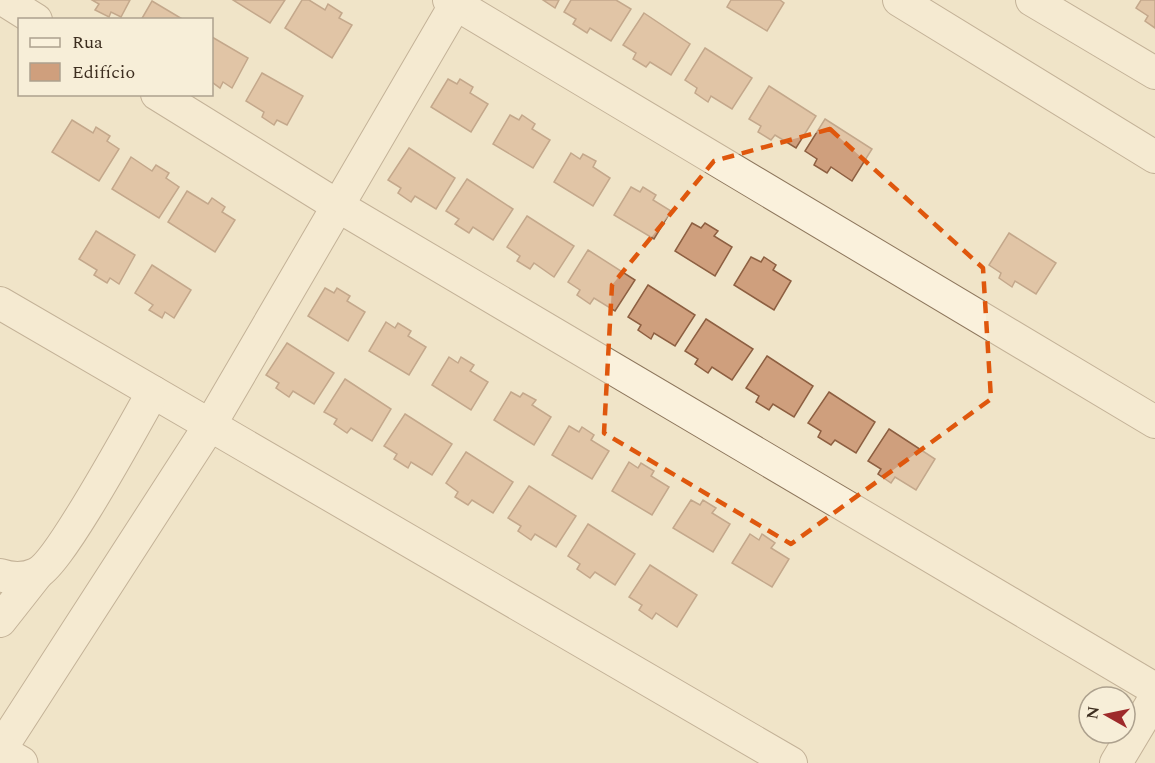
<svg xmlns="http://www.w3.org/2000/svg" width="1155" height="763" font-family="Spectral,serif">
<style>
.building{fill:#cf9f7d;stroke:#8d5f41;stroke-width:1.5}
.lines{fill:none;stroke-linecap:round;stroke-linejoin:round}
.minor-casing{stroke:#8d765c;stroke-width:34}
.tertiary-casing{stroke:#8d765c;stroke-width:35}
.minor{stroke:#faf1dc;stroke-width:32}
.tertiary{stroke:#faf1dc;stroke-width:33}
.marked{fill:none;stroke:#df570d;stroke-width:4.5;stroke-dasharray:12 8;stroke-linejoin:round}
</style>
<rect width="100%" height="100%" fill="#f0e4c8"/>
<g class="building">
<polygon points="92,0 130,0 121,17 111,12 109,17 95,10 99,4"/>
<polygon points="233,0 285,0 270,23"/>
<polygon points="302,0 309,0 325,10 328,4 342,13 339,18 352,25 332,58 285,28"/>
<polygon points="543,0 559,0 555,8"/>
<polygon points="571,0 616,0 631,9 611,41 590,28 587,33 573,24 576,19 564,12"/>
<polygon points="731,0 780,0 784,3 767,31 727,7"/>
<polygon points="1141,0 1155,0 1155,28 1145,21 1148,16 1136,8"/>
<polygon points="152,1 184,20 141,20"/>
<polygon points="644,13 690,44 671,75 650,62 646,67 633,59 636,53 623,45"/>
<polygon points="212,37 248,58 232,88 223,82 220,88 212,82"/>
<polygon points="705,48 752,78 732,109 711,96 708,102 695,93 697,88 685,80"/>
<polygon points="262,73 303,96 287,125 277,120 274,125 262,117 264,112 246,101"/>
<polygon points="448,79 457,84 460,79 473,87 470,93 488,104 471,132 431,107"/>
<polygon points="769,86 816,116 796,148 775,135 771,140 758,132 761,126 749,119"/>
<polygon points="510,115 519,120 522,115 535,124 532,129 550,140 533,168 493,144"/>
<polygon points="825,119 872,149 852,181 831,167 827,173 814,165 817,159 805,151"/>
<polygon points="72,120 93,133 96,127 110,136 107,141 119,149 99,181 52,152"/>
<polygon points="409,148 455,178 436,209 415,196 411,202 398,193 401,188 388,180"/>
<polygon points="571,153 580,159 583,154 596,161 593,167 610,178 593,206 554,182"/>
<polygon points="131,157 152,171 156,165 169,173 166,178 179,187 159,218 112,189"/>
<polygon points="467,179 513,209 493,240 473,227 469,233 455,224 459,219 446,211"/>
<polygon points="631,187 640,192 643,187 656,195 653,200 671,211 654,239 614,215"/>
<polygon points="187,191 208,204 212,198 225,207 222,212 235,220 215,252 168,222"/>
<polygon points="527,216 574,246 554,277 534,263 530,269 517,261 520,256 507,247"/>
<polygon points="692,223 701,228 705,223 718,231 714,236 732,247 715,276 675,251"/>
<polygon points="96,231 135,255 119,284 110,278 107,283 94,275 97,270 79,259"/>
<polygon points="1009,233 1056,263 1036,294 1015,281 1012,287 999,278 1001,273 989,265"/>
<polygon points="588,250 635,280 615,311 594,298 590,304 577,295 580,290 568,282"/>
<polygon points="751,257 761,262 764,257 776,265 773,270 791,281 774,310 734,285"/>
<polygon points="152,265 191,290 174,318 165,312 162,318 149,310 153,305 135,293"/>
<polygon points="648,285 695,315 675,346 654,333 651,339 638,330 641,325 628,317"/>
<polygon points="325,288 334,293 337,288 350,296 347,301 365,312 348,341 308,316"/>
<polygon points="706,319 753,349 732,380 712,367 708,373 695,364 698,359 685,351"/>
<polygon points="386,322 395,328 398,323 411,331 408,336 426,347 409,375 369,351"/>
<polygon points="287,343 334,373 314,404 293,391 289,397 276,388 279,383 266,375"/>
<polygon points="767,356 813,386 794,417 773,404 769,410 756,402 759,396 746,388"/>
<polygon points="449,357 458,363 461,357 474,365 470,371 488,382 471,410 432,385"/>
<polygon points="345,379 391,409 372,441 351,428 347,433 334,424 337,419 324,412"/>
<polygon points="511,392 520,397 523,393 536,400 532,405 551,417 534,445 494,420"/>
<polygon points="829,392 875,422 856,453 835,440 831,445 818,437 821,431 808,423"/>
<polygon points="405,414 452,444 432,475 411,462 408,468 394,459 397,454 384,446"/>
<polygon points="569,426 579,432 582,427 594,435 591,440 609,451 592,479 552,455"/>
<polygon points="889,429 935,459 916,490 895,477 891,483 878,474 881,469 868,461"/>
<polygon points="466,452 513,482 493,513 472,500 468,505 455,497 458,492 446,483"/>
<polygon points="629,462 638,468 641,463 654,471 651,476 669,487 652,515 612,491"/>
<polygon points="529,486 576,516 556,547 535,534 531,540 518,531 521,526 508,518"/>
<polygon points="691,500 700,505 703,500 716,508 712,513 730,524 713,552 673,528"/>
<polygon points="588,524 635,554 615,585 595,572 590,578 577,569 580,564 568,556"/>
<polygon points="750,534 759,540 762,534 775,543 771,548 789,559 772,587 732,563"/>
<polygon points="650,565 697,595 677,627 656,613 652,619 639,610 642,605 629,597"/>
</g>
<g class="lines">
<defs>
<g id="minor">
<polyline points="4,0 36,20"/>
<polyline points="449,0 1155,422"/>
<polyline points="899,0 1155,157"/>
<polyline points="1032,0 1155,73"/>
<polyline points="157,94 338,206 1155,689"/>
<polyline points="0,303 791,763"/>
<path d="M 0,575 C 12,579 23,580 36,574 C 60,563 135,423 153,392"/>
<polyline points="0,621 37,574"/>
<polyline points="0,750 210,425 458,0"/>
<polyline points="1116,763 1155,698"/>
</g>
<polyline id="tertiary" points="0,751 21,763"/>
</defs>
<use href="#minor" class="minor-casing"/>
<use href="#tertiary" class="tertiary-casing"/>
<use href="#minor" class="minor"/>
<use href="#tertiary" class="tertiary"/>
</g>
<path d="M0 0H1155V763H0ZM 830,129 L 983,268 L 991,399 L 791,544 L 604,433 L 612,285 L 714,161 Z" fill="#f0e4c8" fill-opacity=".55" fill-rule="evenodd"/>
<path class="marked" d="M 830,129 L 983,268 L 991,399 L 791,544 L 604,433 L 612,285 L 714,161 Z"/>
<rect x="18" y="18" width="195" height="78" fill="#f7eed8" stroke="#ada18e" stroke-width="1.5"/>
<rect x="30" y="38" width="30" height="9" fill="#faf1dc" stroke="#ada18e" stroke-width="1.5"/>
<text x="72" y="48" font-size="18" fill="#3d2e20">Rua</text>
<rect x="30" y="63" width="30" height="18" fill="#cf9f7d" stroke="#ada18e" stroke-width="1.5"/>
<text x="72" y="78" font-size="18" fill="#3d2e20">Edifício</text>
<g transform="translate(1107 715) rotate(279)"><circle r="28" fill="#f7eed8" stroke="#ada18e" stroke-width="1.5"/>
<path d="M0-4.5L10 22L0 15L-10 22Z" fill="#9e2a2b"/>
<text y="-9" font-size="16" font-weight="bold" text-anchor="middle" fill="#3d2e20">N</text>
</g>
</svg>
